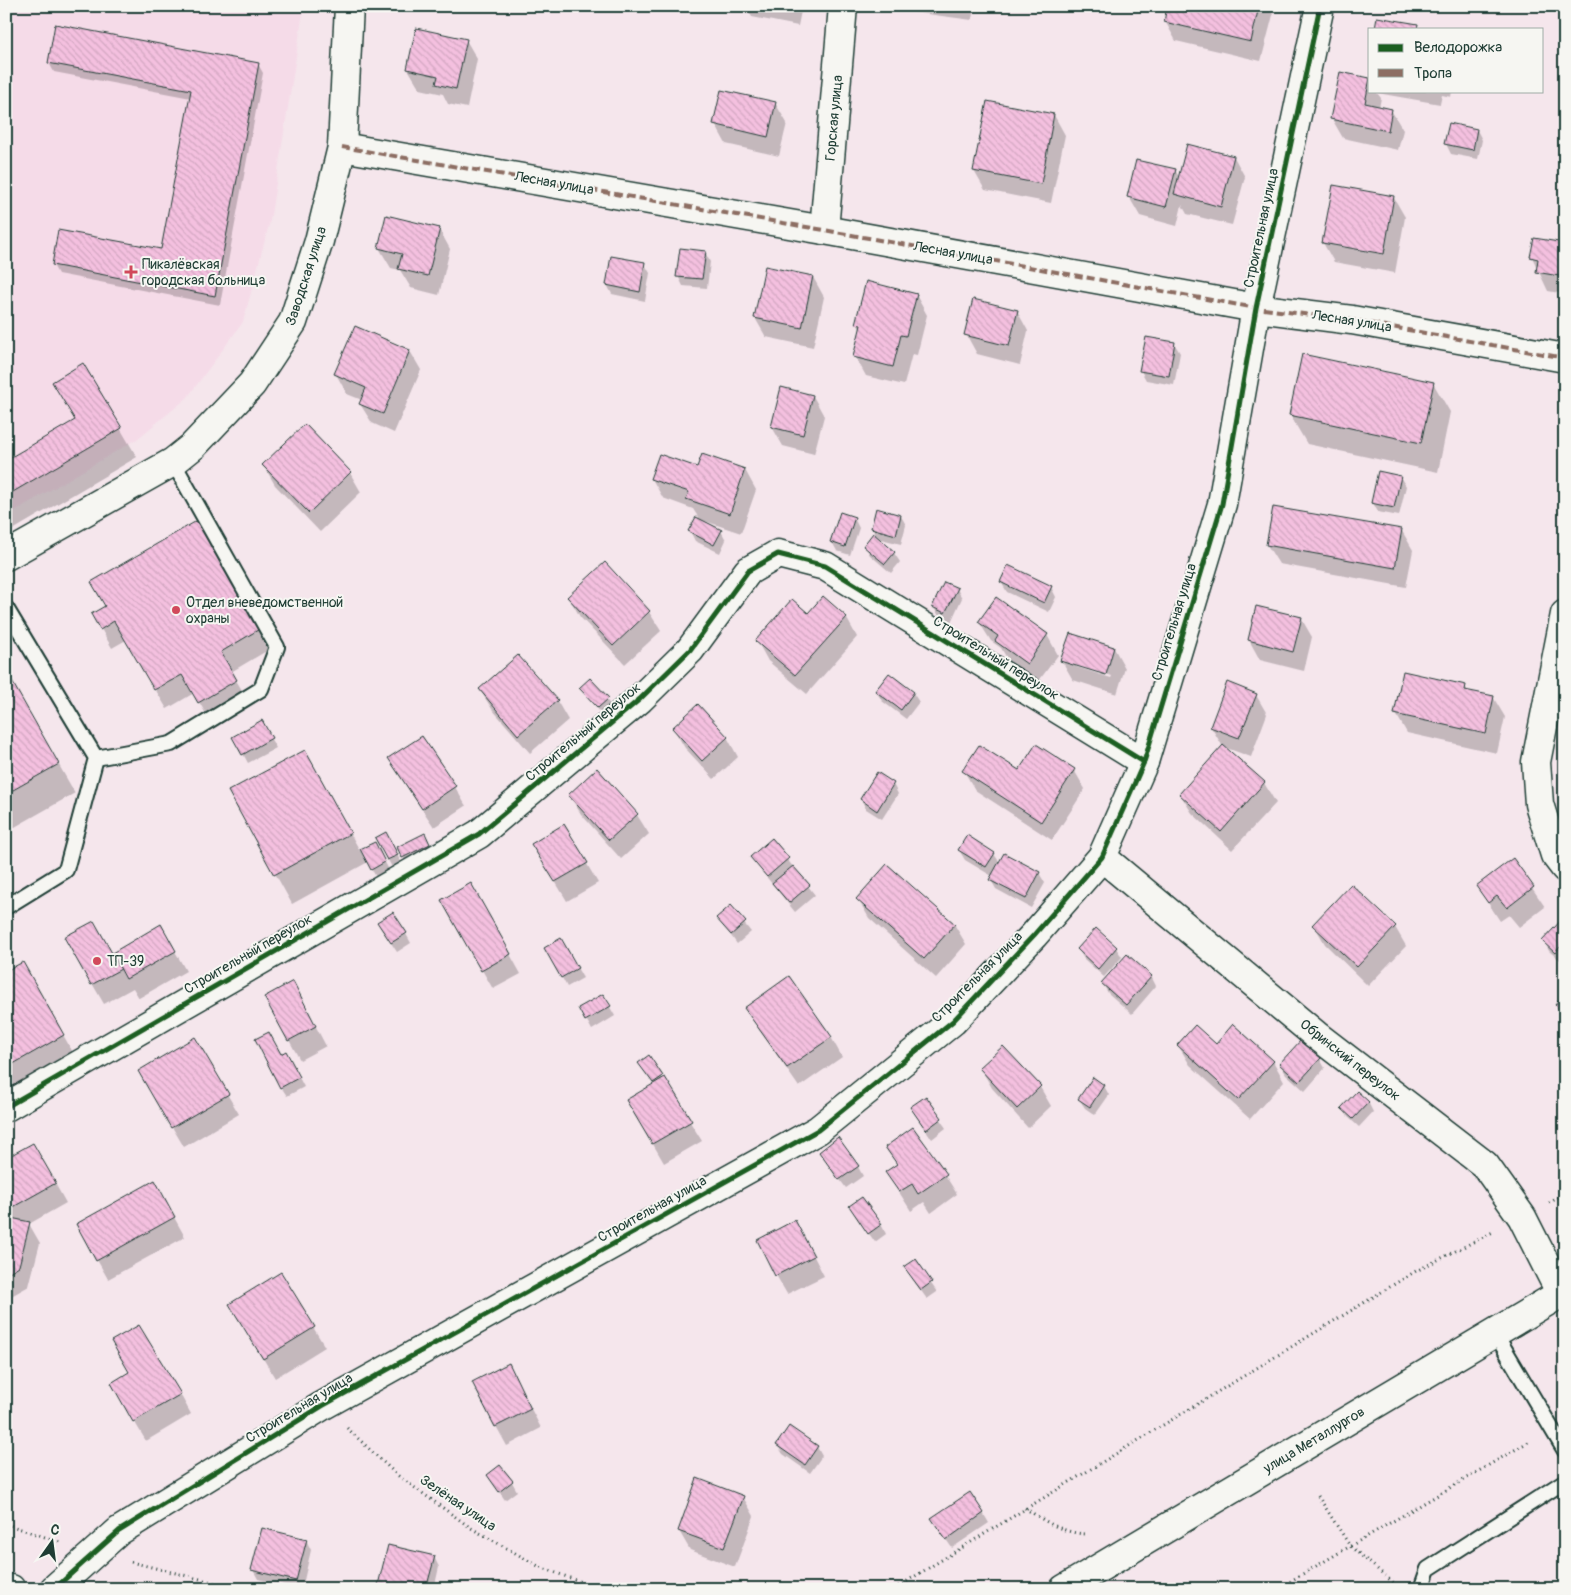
<svg xmlns="http://www.w3.org/2000/svg" width="1571" height="1595" font-family="Pangolin,sans-serif">
<style>
.built{fill:#f5dbe8}
.shadow{fill:#0003;fill-rule:evenodd}
.building{fill:url(#building-back-hatch);stroke:#1f3d34}
.lines{fill:none;stroke-linecap:round;stroke-linejoin:round}
.lane-casing{stroke:#1f3d34;stroke-width:18}
.street-casing{stroke:#1f3d34;stroke-width:31}
.secondary-casing{stroke:#1f3d34;stroke-width:31}
.path{stroke:#1f3d34;stroke-width:3;stroke-dasharray:1 4;stroke-linecap:butt}
.lane{stroke:#f6f6f2;stroke-width:14}
.street{stroke:#f6f6f2;stroke-width:28}
.secondary{stroke:#f6f6f2;stroke-width:28}
.quiet{stroke:#8d6e63;stroke-width:4;stroke-dasharray:8 4;stroke-linecap:butt}
.cycleway-casing{stroke:#f6f6f2;stroke-width:8}
.cycleway{stroke:#1b5e20;stroke-width:5}
.poi-dot{fill:#d1495b;stroke:#f6f6f2;stroke-width:2}
.labels{text-anchor:middle;dominant-baseline:central;stroke-width:4;stroke-linejoin:round;paint-order:stroke}
.street-label{font-size:14px;fill:#1f3d34;stroke:#f6f6f2}
.poi-label{font-size:14px;fill:#1f3d34;stroke:#f6f6f2;text-anchor:start}
</style>
<defs>
<pattern id="building-back-hatch" width="6" height="6" patternUnits="userSpaceOnUse" patternTransform="scale(1.25)"><rect width="6" height="6" fill="#f4c0df"/><path d="M-1 5l2 2M0 0l6 6M5-1l2 2" fill="none" stroke="#d1a6c0"/></pattern>
</defs>
<rect width="100%" height="100%" fill="#f5e6ec"/>
<filter id="ink" filterUnits="userSpaceOnUse"><feTurbulence type="fractalNoise" baseFrequency=".02" numOctaves="2"/><feDisplacementMap in="SourceGraphic" scale="10" xChannelSelector="R" yChannelSelector="G"/><feConvolveMatrix kernelMatrix="1 2 1 2 8 2 1 2 1" color-interpolation-filters="sRGB"/></filter>
<g filter="url(#ink)">
<polygon class="built" points="6,6 304,6 270,221 243,322 187,398 137,439 6,516"/>
<g class="shadow">
<polygon points="746,6 802,6 798,26 752,17"/>
<polygon points="909,6 974,6 972,20 912,12"/>
<polygon points="1169,6 1268,6 1273,15 1261,61 1176,41 1165,21"/>
<polygon points="466,40 477,59 467,108 448,104 443,94 420,89 408,69"/>
<polygon points="49,63 258,64 263,73 220,305 58,274 53,265 162,251 191,98 54,72"/>
<polygon points="1370,79 1370,91 1452,91 1451,97 1442,95 1440,104 1377,93 1381,98 1379,108 1391,110 1403,130 1398,150 1343,138 1332,119"/>
<polygon points="775,103 787,123 779,156 726,144 715,124"/>
<polygon points="1054,115 1065,135 1051,203 985,190 974,171"/>
<polygon points="1477,130 1482,140 1478,159 1451,154 1446,144"/>
<polygon points="1234,157 1245,177 1232,225 1187,214 1182,205 1177,226 1140,216 1129,197 1175,170 1180,179"/>
<polygon points="1394,198 1405,217 1395,273 1334,262 1323,243"/>
<polygon points="439,229 450,249 439,295 411,288 400,270 391,268 379,248"/>
<polygon points="1565,245 1565,294 1548,291 1532,257"/>
<polygon points="705,252 710,262 707,288 683,286 678,276"/>
<polygon points="644,263 650,273 645,301 612,294 607,285"/>
<polygon points="813,277 824,297 813,347 766,337 755,318"/>
<polygon points="916,295 927,315 917,355 912,354 904,385 866,376 855,356 861,331 857,323"/>
<polygon points="1017,311 1028,331 1020,365 977,354 966,334"/>
<polygon points="1174,343 1180,353 1174,385 1146,380 1141,371"/>
<polygon points="410,351 421,370 394,433 372,423 360,404 362,400 347,394 336,374"/>
<polygon points="83,365 137,457 6,534 6,461 76,420"/>
<polygon points="1433,383 1450,412 1438,472 1307,444 1290,415"/>
<polygon points="813,396 824,416 814,454 783,446 772,427"/>
<polygon points="264,466 350,473 361,492 320,532 275,485"/>
<polygon points="698,469 745,470 756,490 741,533 705,521 721,531 726,540 720,553 695,541 690,531 700,520 693,509 663,498 652,479"/>
<polygon points="1400,477 1406,486 1399,516 1378,512 1373,503"/>
<polygon points="877,510 901,516 906,525 901,544 877,538 872,528"/>
<polygon points="854,518 859,528 850,555 837,551 832,542"/>
<polygon points="200,520 273,647 231,672 248,700 210,721 194,693 167,709 126,640 112,648 93,615 107,606"/>
<polygon points="1402,531 1413,550 1406,587 1279,564 1267,545"/>
<polygon points="873,535 894,553 900,562 891,573 870,555 865,546"/>
<polygon points="604,564 649,612 661,631 625,664 580,617 569,597"/>
<polygon points="1001,582 1051,587 1056,597 1049,612 1007,592"/>
<polygon points="957,589 962,598 951,622 939,616 933,606"/>
<polygon points="809,615 846,617 857,637 807,694 768,661 757,641"/>
<polygon points="1301,618 1312,637 1304,671 1260,660 1249,640"/>
<polygon points="979,622 1047,635 1058,655 1038,682 1008,660 1001,648 991,641"/>
<path d="M 1114,648 L 1125,668 L 1117,694 L 1073,680 L 1062,661 ZM 1076,664 L 1112,676 L 1111,678 L 1076,667 Z"/>
<polygon points="6,673 75,793 6,832"/>
<polygon points="590,680 613,708 604,717 581,688"/>
<polygon points="1465,686 1468,692 1493,697 1505,717 1497,753 1407,733 1396,714"/>
<polygon points="480,690 557,701 568,720 530,753 492,709"/>
<polygon points="876,691 913,693 919,702 906,719 882,701"/>
<polygon points="1256,695 1267,714 1251,757 1224,747 1264,783 1276,803 1232,850 1192,813 1180,794 1223,747 1211,727"/>
<polygon points="261,722 276,748 248,763 234,737"/>
<polygon points="673,728 727,737 738,757 714,779 685,748"/>
<polygon points="597,770 637,815 649,834 621,859 581,814 569,795"/>
<polygon points="1074,770 1085,789 1052,840 975,790 964,771"/>
<polygon points="401,778 455,787 466,806 434,827"/>
<polygon points="321,780 360,851 375,843 390,872 377,879 368,862 292,904 230,792"/>
<polygon points="893,784 898,794 882,819 866,809 861,799"/>
<polygon points="564,825 598,883 567,901 544,863"/>
<polygon points="772,840 815,895 795,912 751,858"/>
<polygon points="391,843 402,864 393,869 388,860"/>
<polygon points="429,843 434,853 409,866 403,857"/>
<polygon points="959,850 994,854 1000,863 1004,854 1039,873 1045,883 1031,908 996,889 991,880 992,876 965,860"/>
<polygon points="1513,860 1545,907 1519,927 1509,915 1500,921 1477,886"/>
<polygon points="858,899 954,924 966,944 936,978 869,918"/>
<polygon points="482,904 521,974 493,989 482,970"/>
<polygon points="731,907 751,932 737,944 718,918"/>
<polygon points="1565,918 1565,957 1561,961 1549,951 1544,941"/>
<polygon points="1314,925 1395,927 1406,946 1368,986 1325,944"/>
<polygon points="161,926 186,971 139,998 133,988 104,1004 66,938 111,954"/>
<polygon points="1097,929 1116,948 1122,957 1104,977 1084,959 1078,949"/>
<polygon points="384,932 406,934 411,943 397,952"/>
<polygon points="561,940 583,978 567,987 546,948"/>
<polygon points="6,972 39,992 80,1065 6,1106"/>
<polygon points="1151,976 1156,986 1132,1014 1108,993 1103,984"/>
<polygon points="293,983 326,1046 300,1060 289,1040"/>
<polygon points="1565,994 1565,1017 1557,1005"/>
<polygon points="603,995 615,1016 592,1030 580,1008"/>
<polygon points="745,1009 831,1037 842,1057 799,1087"/>
<polygon points="194,1039 239,1114 184,1147 139,1071"/>
<polygon points="1178,1045 1216,1045 1273,1061 1284,1081 1250,1119 1190,1065"/>
<polygon points="1003,1048 1040,1087 1051,1106 1028,1128 992,1088 981,1069"/>
<polygon points="281,1055 291,1062 304,1087 287,1096 281,1087"/>
<polygon points="649,1057 702,1141 664,1163 628,1101 654,1085 640,1063"/>
<polygon points="1320,1059 1325,1068 1305,1091 1286,1074 1280,1064"/>
<polygon points="1104,1086 1109,1095 1095,1115 1085,1108 1079,1099"/>
<polygon points="925,1098 946,1128 932,1139 911,1108"/>
<polygon points="1368,1102 1373,1112 1359,1127 1348,1117 1343,1108"/>
<polygon points="33,1144 66,1203 29,1224 40,1243 29,1286 6,1299 6,1159"/>
<polygon points="887,1148 945,1175 957,1194 931,1213 924,1202 911,1211 887,1173 897,1165"/>
<polygon points="826,1161 858,1167 863,1176 846,1188"/>
<polygon points="165,1201 185,1237 108,1279 77,1225"/>
<polygon points="856,1216 881,1224 886,1234 875,1242"/>
<polygon points="806,1241 824,1276 787,1294 776,1275"/>
<polygon points="915,1261 937,1292 927,1299 911,1277"/>
<polygon points="281,1274 325,1347 275,1378 242,1324"/>
<polygon points="508,1365 541,1428 507,1446 496,1426"/>
<polygon points="112,1384 180,1394 191,1414 146,1441"/>
<polygon points="777,1445 817,1447 822,1456 810,1473 783,1454"/>
<polygon points="512,1482 517,1491 505,1500 494,1484"/>
<polygon points="743,1497 754,1516 735,1567 690,1550 679,1531"/>
<polygon points="983,1513 989,1523 952,1548 938,1528"/>
<polygon points="306,1540 311,1550 302,1589 258,1579 253,1570"/>
<polygon points="434,1557 439,1567 434,1589 378,1589"/>
</g>
<g class="building">
<polygon points="1167,6 1259,6 1251,42 1164,22"/>
<polygon points="1377,17 1418,24 1417,29 1375,29"/>
<polygon points="55,24 259,63 215,296 52,265 58,230 161,249 191,90 48,63"/>
<polygon points="416,28 467,39 456,89 436,84 438,76 407,69"/>
<polygon points="1340,72 1370,78 1365,103 1392,109 1388,131 1330,119"/>
<polygon points="721,90 776,102 768,137 713,124"/>
<polygon points="987,101 1054,114 1041,184 973,171"/>
<polygon points="1449,123 1477,129 1473,150 1444,144"/>
<polygon points="1187,144 1234,156 1221,207 1174,194"/>
<polygon points="1136,160 1176,169 1166,207 1127,197"/>
<polygon points="1333,185 1394,196 1384,254 1322,243"/>
<polygon points="386,215 440,228 428,276 398,269 402,254 378,248"/>
<polygon points="1534,238 1565,243 1565,277 1536,272 1538,259 1530,257"/>
<polygon points="680,248 706,251 702,279 676,277"/>
<polygon points="611,256 645,262 640,292 606,285"/>
<polygon points="765,266 813,276 802,328 754,318"/>
<polygon points="866,281 917,294 906,336 901,335 893,367 853,357 861,325 855,324"/>
<polygon points="973,299 1018,310 1009,346 964,335"/>
<polygon points="355,326 410,350 383,414 359,404 366,388 334,374"/>
<polygon points="1146,337 1175,342 1169,376 1139,371"/>
<polygon points="1302,354 1434,382 1421,443 1289,415"/>
<polygon points="83,363 122,428 6,496 6,460 75,420 52,382"/>
<polygon points="781,387 813,395 803,435 771,427"/>
<polygon points="305,424 351,472 309,513 262,465"/>
<polygon points="659,454 697,467 702,454 745,469 730,514 686,499 689,492 650,479"/>
<polygon points="1378,471 1401,476 1394,508 1371,503"/>
<polygon points="1273,507 1402,529 1395,568 1266,545"/>
<polygon points="876,508 901,515 896,535 871,528"/>
<polygon points="840,512 855,517 845,547 830,542"/>
<polygon points="696,517 722,530 714,545 688,531"/>
<polygon points="200,519 263,627 221,652 237,680 198,703 182,675 154,690 114,621 100,630 91,614 105,606 91,582"/>
<polygon points="873,533 895,552 885,564 863,546"/>
<polygon points="605,562 650,611 613,646 567,597"/>
<polygon points="1008,565 1052,586 1044,603 1000,582"/>
<polygon points="944,582 958,588 945,613 932,607"/>
<polygon points="823,596 847,617 795,675 755,641 792,599 808,613"/>
<polygon points="996,597 1048,634 1027,664 995,641 998,636 978,622"/>
<polygon points="1256,606 1302,617 1293,652 1248,640"/>
<polygon points="1070,633 1114,647 1106,675 1060,661"/>
<polygon points="518,655 558,700 518,735 479,689"/>
<polygon points="6,671 59,764 6,794"/>
<polygon points="1403,671 1466,685 1465,690 1494,696 1486,734 1394,714"/>
<polygon points="889,673 914,692 901,710 875,691"/>
<polygon points="590,678 609,698 598,708 579,688"/>
<polygon points="1227,682 1257,694 1239,738 1210,727"/>
<polygon points="698,704 728,737 702,761 672,728"/>
<polygon points="262,720 272,738 242,755 232,737"/>
<polygon points="422,736 456,786 422,809 388,758"/>
<polygon points="1036,744 1075,769 1041,822 962,771 979,745 1019,770"/>
<polygon points="1223,745 1265,782 1221,832 1179,794"/>
<polygon points="305,750 351,833 274,875 228,791"/>
<polygon points="597,768 638,814 609,840 568,795"/>
<polygon points="877,772 894,783 877,811 860,799"/>
<polygon points="564,824 588,863 555,882 531,844"/>
<polygon points="386,832 398,855 387,860 375,838"/>
<polygon points="425,833 430,844 402,858 397,847"/>
<polygon points="967,835 995,853 986,867 958,850"/>
<polygon points="772,838 789,858 767,877 750,857"/>
<polygon points="375,842 385,862 371,870 360,849"/>
<polygon points="1004,853 1040,872 1026,899 989,880"/>
<polygon points="1513,858 1534,887 1507,908 1497,896 1488,903 1476,886"/>
<polygon points="887,864 955,924 924,959 856,899"/>
<polygon points="793,866 810,885 789,903 772,883"/>
<polygon points="471,883 511,954 481,971 441,900"/>
<polygon points="1351,884 1396,926 1357,967 1312,925"/>
<polygon points="731,905 746,922 731,935 716,918"/>
<polygon points="393,912 407,933 391,943 377,922"/>
<polygon points="1565,916 1565,941 1555,953 1542,941"/>
<polygon points="94,921 121,969 91,985 64,937"/>
<polygon points="161,924 176,951 126,979 112,953"/>
<polygon points="1096,928 1117,947 1098,969 1077,949"/>
<polygon points="561,938 578,968 561,978 544,948"/>
<polygon points="1127,954 1152,976 1126,1005 1101,983"/>
<polygon points="23,962 64,1035 6,1068 6,971"/>
<polygon points="789,976 832,1037 787,1068 744,1008"/>
<polygon points="293,981 316,1026 288,1041 264,997"/>
<polygon points="1565,992 1565,1013 1555,1005"/>
<polygon points="603,994 611,1006 585,1021 578,1008"/>
<polygon points="1233,1024 1274,1061 1238,1100 1177,1045 1195,1025 1216,1044"/>
<polygon points="269,1032 281,1054 286,1051 300,1077 280,1088 255,1039"/>
<polygon points="195,1037 229,1094 171,1128 138,1071"/>
<polygon points="1301,1040 1321,1058 1299,1082 1279,1064"/>
<polygon points="1003,1046 1041,1086 1017,1109 979,1068"/>
<polygon points="649,1055 663,1076 653,1083 638,1063"/>
<polygon points="665,1077 692,1121 652,1144 626,1100"/>
<polygon points="1093,1077 1104,1085 1090,1107 1078,1099"/>
<polygon points="1357,1091 1369,1102 1353,1119 1341,1108"/>
<polygon points="926,1096 942,1118 926,1130 910,1107"/>
<polygon points="913,1127 947,1174 918,1194 912,1184 899,1192 885,1172 897,1164 885,1147"/>
<polygon points="838,1137 859,1166 839,1180 819,1152"/>
<polygon points="33,1143 56,1183 6,1211 6,1158"/>
<polygon points="155,1180 175,1217 96,1261 76,1224"/>
<polygon points="862,1197 882,1224 868,1234 849,1206"/>
<polygon points="6,1217 30,1222 19,1266 6,1274"/>
<polygon points="795,1220 814,1256 775,1276 757,1240"/>
<polygon points="916,1259 932,1282 921,1290 904,1267"/>
<polygon points="281,1272 315,1327 263,1359 229,1304"/>
<polygon points="139,1325 181,1394 133,1422 111,1383 129,1372 111,1341"/>
<polygon points="509,1363 531,1409 495,1427 472,1382"/>
<polygon points="789,1426 818,1446 805,1465 776,1445"/>
<polygon points="500,1465 513,1481 499,1492 487,1475"/>
<polygon points="697,1478 744,1496 724,1548 678,1531"/>
<polygon points="970,1492 984,1513 946,1540 931,1518"/>
<polygon points="262,1528 307,1539 296,1581 251,1570"/>
<polygon points="388,1545 435,1556 426,1589 377,1589"/>
</g>
<g class="lines">
<defs>
<g id="lane">
<polyline points="6,608 96,758 66,870 6,907"/>
<polyline points="96,758 171,744 261,689 277,647 173,462"/>
<polyline points="1495,1333 1565,1451"/>
<polyline points="1421,1589 1428,1569 1565,1481"/>
</g>
<g id="street">
<polyline points="342,147 824,230 1256,308 1352,320 1565,358"/>
<polyline points="824,230 843,6"/>
<polyline points="6,556 173,462 193,446 252,384 293,322 319,241 342,147 349,6"/>
<polyline points="1565,614 1536,762 1539,804 1555,855 1565,868"/>
<polyline points="1102,857 1316,1035 1485,1165 1522,1217 1561,1294"/>
<polyline points="6,1107 479,834 640,699 690,650 748,571 778,554 825,566 1144,762"/>
<polyline points="54,1589 119,1531 322,1406 818,1130 953,1021 1034,935 1102,857 1144,762 1222,504 1256,308 1320,6"/>
</g>
<g id="secondary">
<polyline points="6,1588 11,1589"/>
<polyline points="1064,1589 1565,1291"/>
</g>
</defs>
<use href="#lane" class="lane-casing"/>
<use href="#street" class="street-casing"/>
<use href="#secondary" class="secondary-casing"/>
<g class="path">
<polyline points="1549,1203 1565,1194"/>
<polyline points="347,1428 397,1475 471,1528 540,1567 600,1589"/>
<polyline points="1318,1496 1350,1546 1396,1585"/>
<path d="M 1025,1508 C 1044,1521 1063,1533 1086,1534"/>
<polyline points="6,1524 60,1542"/>
<polyline points="131,1562 240,1589"/>
<polyline points="894,1589 1416,1271 1495,1231"/>
<polyline points="1160,1589 1166,1586 1188,1589"/>
<polyline points="1277,1589 1530,1441"/>
</g>
<use href="#lane" class="lane"/>
<use href="#street" class="street"/>
<use href="#secondary" class="secondary"/>
<polyline class="quiet" points="342,147 824,230 1256,308 1352,320 1565,358"/>
<defs>
<g id="cycleway">
<polyline points="6,1107 479,834 640,699 690,650 748,571 778,554 825,566 1144,762"/>
<polyline points="54,1589 119,1531 322,1406 818,1130 953,1021 1034,935 1102,857 1144,762 1222,504 1256,308 1320,6"/>
</g>
</defs>
<use href="#cycleway" class="cycleway-casing"/>
<use href="#cycleway" class="cycleway"/>
</g>
</g>
<g class="poi-dot">
<path d="M128.5 264.5h5v5h5v5h-5v5h-5v-5h-5v-5h5z"/>
<circle cx="176" cy="610" r="5"/>
<circle cx="97" cy="961" r="5"/>
</g>
<g class="labels">
<g class="street-label">
<text transform="translate(834 118) rotate(-85)">Горская улица</text>
<text transform="translate(554 183) rotate(10)">Лесная улица</text>
<text transform="translate(1261 228) rotate(-78)">Строительная улица</text>
<text transform="translate(953 253) rotate(10)">Лесная улица</text>
<text transform="translate(306 276) rotate(-72)">Заводская улица</text>
<text transform="translate(1352 321) rotate(9)">Лесная улица</text>
<text transform="translate(1174 622) rotate(-73)">Строительная улица</text>
<text transform="translate(996 658) rotate(32)">Строительный переулок</text>
<text transform="translate(583 732) rotate(-40)">Строительный переулок</text>
<text transform="translate(248 954) rotate(-30)">Строительный переулок</text>
<text transform="translate(977 977) rotate(-45)">Строительная улица</text>
<text transform="translate(1350 1060) rotate(38)">Обринский переулок</text>
<text transform="translate(652 1209) rotate(-29)">Строительная улица</text>
<text transform="translate(299 1408) rotate(-31)">Строительная улица</text>
<text transform="translate(1314 1440) rotate(-31)">улица Металлургов</text>
<text transform="translate(458 1503) rotate(34)">Зелёная улица</text>
</g>
<g class="poi-label">
<text x="142" y="264">Пикалёвская<tspan x="142" dy="16">городская больница</tspan></text>
<text x="186" y="602">Отдел вневедомственной<tspan x="186" dy="16">охраны</tspan></text>
<text x="107" y="961">ТП-39</text>
</g>
</g>
<rect width="1571" height="1595" fill="none" stroke="#f6f6f2" stroke-width="25"/>
<rect x="12" y="12" width="1546" height="1570" fill="none" stroke="#1f3d34" stroke-width="2" filter="url(#ink)"/>
<rect x="1368" y="28" width="175" height="65" fill="#f6f6f2" stroke="#a0aca6"/>
<rect x="1378" y="44" width="25" height="8" fill="#1b5e20" stroke="#a0aca6"/>
<text x="1414" y="52" font-size="15" fill="#1f3d34">Велодорожка</text>
<rect x="1378" y="69" width="25" height="8" fill="#8d6e63" stroke="#a0aca6"/>
<text x="1414" y="78" font-size="15" fill="#1f3d34">Тропа</text>
<g transform="translate(52 1542) rotate(14)" stroke="#f6f6f2" stroke-width="4" paint-order="stroke">
<path d="M0-4L9 19L0 12L-9 19Z" fill="#1f3d34"/>
<text y="-8" font-size="14" font-weight="bold" text-anchor="middle" fill="#1f3d34">С</text>
</g>
</svg>
